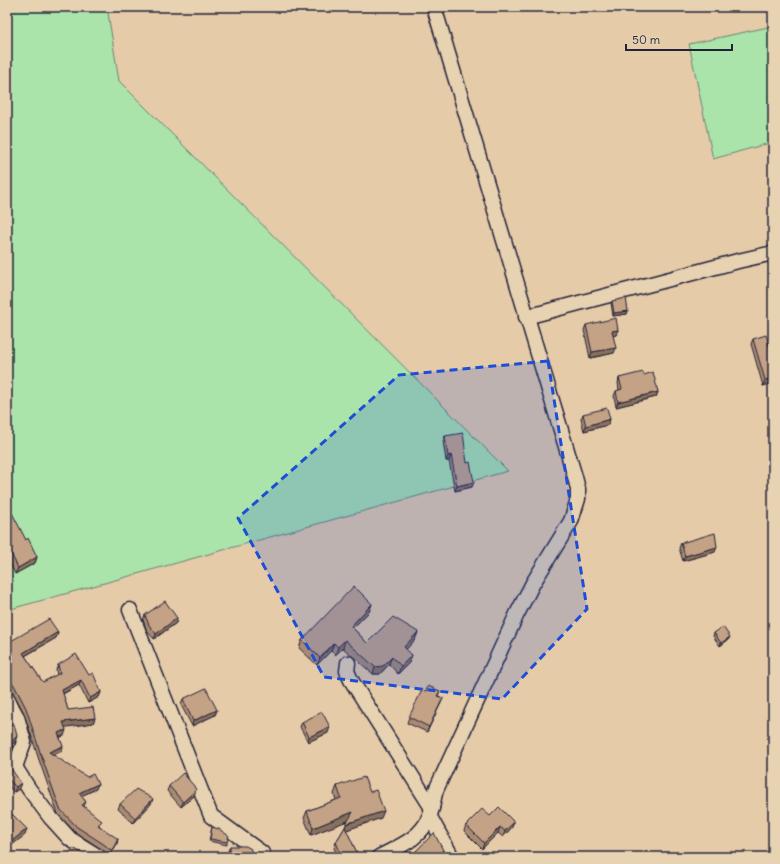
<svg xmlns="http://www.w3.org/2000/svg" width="780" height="864" font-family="Delius,sans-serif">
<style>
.green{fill:#aae4aa;stroke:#668372}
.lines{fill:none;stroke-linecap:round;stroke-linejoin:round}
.minor-casing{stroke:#22223b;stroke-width:17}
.minor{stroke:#e7d2b1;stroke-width:14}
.wall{fill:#a98b72;stroke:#22223b}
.shaded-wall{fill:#89715d;stroke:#22223b}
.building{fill:#c4a285;stroke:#22223b}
.marked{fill:#1d4ed8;fill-opacity:0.2;stroke:#1d4ed8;stroke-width:3;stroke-dasharray:8 5;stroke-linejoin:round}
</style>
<rect width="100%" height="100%" fill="#e6cba8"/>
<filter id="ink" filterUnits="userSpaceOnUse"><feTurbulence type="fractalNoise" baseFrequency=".025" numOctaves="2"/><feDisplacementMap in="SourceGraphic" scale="8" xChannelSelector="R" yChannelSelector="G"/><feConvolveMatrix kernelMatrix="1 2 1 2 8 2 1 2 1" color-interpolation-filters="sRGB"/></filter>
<g filter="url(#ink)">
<g class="green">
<polygon points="7,7 107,7 119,81 508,471 7,610"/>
<polygon points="773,26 773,142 713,159 689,44"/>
</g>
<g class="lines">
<defs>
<g id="minor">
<polyline points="526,317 738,261 773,253"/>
<polyline points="130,610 211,816 262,853 264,857"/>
<polyline points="348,663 347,671 351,680 432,808"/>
<polyline points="7,699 17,717 24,742 15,767"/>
<polyline points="7,760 15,767 29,789 50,817 70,839 99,857"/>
<polyline points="430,817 452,857"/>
<path d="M 379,857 C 398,847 422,838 429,817 C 433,809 433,799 436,790 L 517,614 L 533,583 L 571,521 L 578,499 L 578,489 L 575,477 L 434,7"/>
</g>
</defs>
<use href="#minor" class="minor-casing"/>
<use href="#minor" class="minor"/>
</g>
<g class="wall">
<polygon points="612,301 628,311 627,314 613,316 611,303"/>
<polygon points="586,325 618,330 616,335 613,336 614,353 590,358 584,330"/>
<polygon points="753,339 773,358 773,383 763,386 751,344"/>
<polygon points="644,375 658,392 656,397 616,407 614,396 616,391 619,390 618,383 619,378"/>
<polygon points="583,414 610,419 608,425 584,431 581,419"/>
<polygon points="445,436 467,463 472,487 455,491 449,461 446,461 443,441"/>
<polygon points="7,515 26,540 37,557 35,563 15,574 7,557"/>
<polygon points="681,543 715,552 683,561 679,548"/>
<polygon points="372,604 369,612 353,628 367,643 418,632 415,640 406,649 412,655 409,663 398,674 389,664 380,674 373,674 343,648 335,655 331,651 317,665 299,648 302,640"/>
<polygon points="145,615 177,618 176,623 154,639 147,631 143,620"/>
<polygon points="58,632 56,638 25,656 42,681 43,682 57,675 56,670 58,665 89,675 101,692 99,697 88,703 79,685 63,694 68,710 95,718 93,723 64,727 64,736 60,737 62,751 53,755 96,789 81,796 86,802 84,806 100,826 117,844 110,855 107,854 103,850 75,832 58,814 39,760 24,713 12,690 7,684 7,637 11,641"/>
<polygon points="714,633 729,639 720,646 713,636"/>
<polygon points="440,691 438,696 443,698 427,732 407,723 409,717"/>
<polygon points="183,699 217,710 215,715 192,726 181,705"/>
<polygon points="302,722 328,733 308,742 300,727"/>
<polygon points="7,764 19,789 14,792 7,785"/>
<polygon points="169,786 194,796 181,807 167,791"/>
<polygon points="337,786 370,792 381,818 346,830 358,855 357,857 338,857 334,848 336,842 345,827 348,820 311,835 304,818 307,811 336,800 334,794"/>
<polygon points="120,804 151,804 133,823 118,809"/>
<polygon points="490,816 514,822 512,827 503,837 498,833 482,849 464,831 466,825"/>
<polygon points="212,827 227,842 227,845 209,841"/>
<polygon points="230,846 251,857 228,857 228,851"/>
<polygon points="443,850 442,856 440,857 415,857 414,856 416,851"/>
</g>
<g class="shaded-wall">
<polygon points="628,311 627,314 613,316 614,313"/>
<polygon points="618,330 616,335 610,337 612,331"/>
<polygon points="616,348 614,353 590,358 592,352"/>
<polygon points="773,378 773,383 763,386 765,380"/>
<polygon points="658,392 656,397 616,407 618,402"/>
<polygon points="610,419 608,425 584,431 586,426"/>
<polygon points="451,455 449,461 446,461 448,456"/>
<polygon points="474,482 472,487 455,491 457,486"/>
<polygon points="717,547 715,552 683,561 685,556"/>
<polygon points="37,557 35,563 15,574 18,568"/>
<polygon points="372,604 369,612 348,633 351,626"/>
<polygon points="177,618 176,623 154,639 156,634"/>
<polygon points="58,632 56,638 21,658 23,653"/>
<polygon points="418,632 415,640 401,655 404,647"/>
<polygon points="730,637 729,639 720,646 721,643"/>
<polygon points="345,640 343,648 335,655 338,647"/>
<polygon points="334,643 331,651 317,665 320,658"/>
<polygon points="412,655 409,663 398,674 401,666"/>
<polygon points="392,657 389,664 380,674 373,674 375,667"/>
<polygon points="81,680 79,685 60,695 62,690"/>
<polygon points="101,692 99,697 88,703 90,698"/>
<polygon points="443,698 441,703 427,732 429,727"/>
<polygon points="217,710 215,715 192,726 193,721"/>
<polygon points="95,718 93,723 61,728 63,722"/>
<polygon points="330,727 328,733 308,742 309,737"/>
<polygon points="66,730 64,736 57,738 58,733"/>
<polygon points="17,736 15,742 9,747 13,748 11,753 7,752 7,747 11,742"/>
<polygon points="63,746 62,751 47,757 49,752"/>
<polygon points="21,783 19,789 14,792 16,787"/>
<polygon points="98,784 96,789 77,798 79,793"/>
<polygon points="196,790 194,796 181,807 183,802"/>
<polygon points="153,799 151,804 133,823 135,818"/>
<polygon points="384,811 381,818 344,831 346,824"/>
<polygon points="353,812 350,820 311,835 313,828"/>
<polygon points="514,822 512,827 503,837 505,831"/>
<polygon points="500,827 498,833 482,849 484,843"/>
<polygon points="27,829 25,835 7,849 7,845"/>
<polygon points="118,839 117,844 110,855 112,850"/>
<polygon points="443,850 442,856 440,857 436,857"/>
</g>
<g class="building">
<polygon points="626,298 628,311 614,313 612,301"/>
<polygon points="616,318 618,330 612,331 616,348 592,352 586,325"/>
<polygon points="766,335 773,358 773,378 765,380 753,339"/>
<polygon points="643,372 644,375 653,372 658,392 618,402 616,391 622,389 619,378"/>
<polygon points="607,408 610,419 586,426 583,414"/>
<polygon points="463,433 467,463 470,462 474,482 457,486 451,455 448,456 445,436"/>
<polygon points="11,511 26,540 28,538 37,557 18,568 7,545 7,515"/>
<polygon points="715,533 717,547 685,556 681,543"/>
<polygon points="354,586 372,604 351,626 367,643 393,617 418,632 404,647 412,655 401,666 392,657 383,666 375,667 345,640 338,647 334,643 320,658 302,640"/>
<polygon points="165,601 177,618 156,634 149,625 145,615"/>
<polygon points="49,619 58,632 23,653 42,681 43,682 60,673 58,665 76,654 89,675 93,673 101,692 90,698 81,680 62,690 68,710 93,707 95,718 63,722 66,730 58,733 63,746 49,752 87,777 93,774 98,784 79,793 86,802 82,805 102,821 98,825 118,839 112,850 109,849 105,845 77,827 60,809 41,755 26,708 14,685 7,676 7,637 11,641"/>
<polygon points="723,627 730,637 721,643 714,633"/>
<polygon points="428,686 440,691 437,696 443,698 429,727 409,717 422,690 426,691"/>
<polygon points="206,688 217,710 193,721 183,699"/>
<polygon points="322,712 330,727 309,737 302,722"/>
<polygon points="7,722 10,726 14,724 17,736 11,742 13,748 7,747"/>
<polygon points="7,764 10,767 21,783 16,787 7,778"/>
<polygon points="183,773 194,786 196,790 183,802 169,786"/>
<polygon points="364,777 370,792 376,790 384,811 346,824 353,812 313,828 307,811 341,798 337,786"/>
<polygon points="136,789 153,799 135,818 120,804"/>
<polygon points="499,807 514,822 505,831 500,827 484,843 466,825 482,809 490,816"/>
<polygon points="7,809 27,829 7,845"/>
<polygon points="212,827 219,829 229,836 227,842 210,839"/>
<polygon points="345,827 358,855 353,857 342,857 336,842"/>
<polygon points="434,833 443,850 436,857 422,857 416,851"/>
<polygon points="230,846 246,846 251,849 251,857 230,857"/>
<polygon points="73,848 89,857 67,857"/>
</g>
</g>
<path class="marked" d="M 548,361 L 587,609 L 502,699 L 324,677 L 238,518 L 399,375 Z"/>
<rect width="780" height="864" fill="none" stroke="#e7d2b1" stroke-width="24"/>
<rect x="12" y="12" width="756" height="840" fill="none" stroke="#22223b" stroke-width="1.5" filter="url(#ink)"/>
<path d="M626 44v6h106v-6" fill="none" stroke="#22223b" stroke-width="2"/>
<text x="632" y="44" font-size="12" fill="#22223b" stroke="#e7d2b1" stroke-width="3" paint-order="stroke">50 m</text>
</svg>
